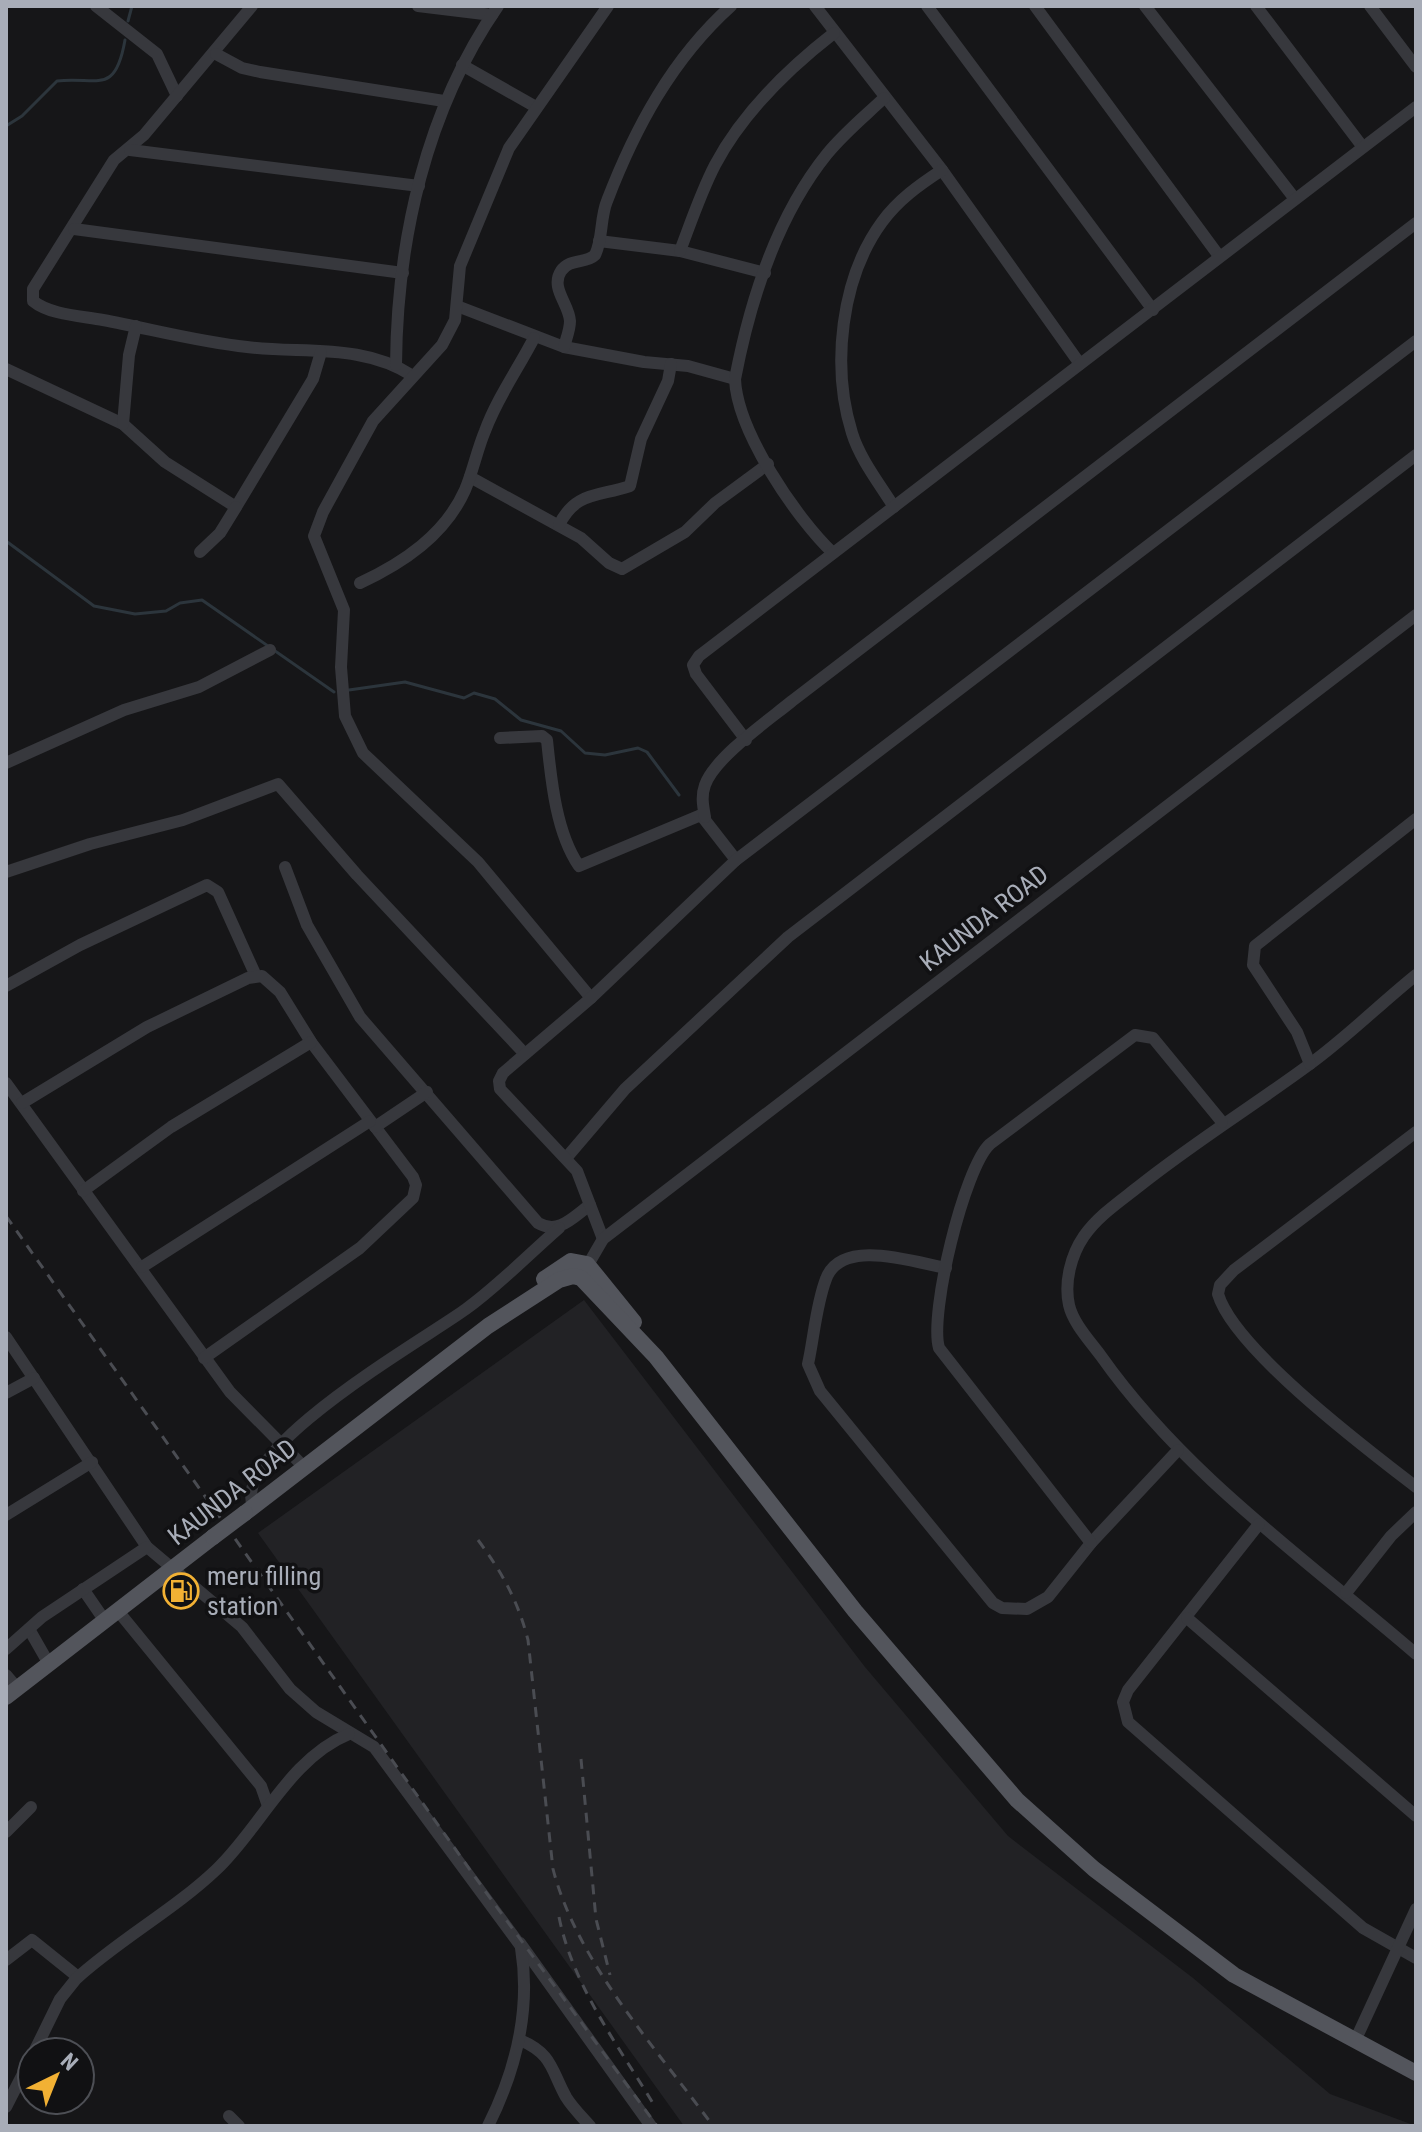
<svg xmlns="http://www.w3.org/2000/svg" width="1422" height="2132" font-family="'Roboto Condensed',sans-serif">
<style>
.built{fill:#222225}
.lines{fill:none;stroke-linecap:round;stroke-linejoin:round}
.stream{stroke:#2c353c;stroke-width:3}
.minor{stroke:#37383d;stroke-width:12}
.major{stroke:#53555c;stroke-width:16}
.rail{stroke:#4a4c52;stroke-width:3;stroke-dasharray:10 8;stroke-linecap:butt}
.major-bridge{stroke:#53555c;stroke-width:16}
.labels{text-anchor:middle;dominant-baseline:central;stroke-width:7;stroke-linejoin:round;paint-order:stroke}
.street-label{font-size:26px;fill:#a8adb8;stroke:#111113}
.poi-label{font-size:26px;fill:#a8adb8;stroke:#111113;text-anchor:start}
</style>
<rect width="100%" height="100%" fill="#161618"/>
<polygon class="built" points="584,1300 865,1667 1008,1836 1193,1978 1330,2094 1416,2126 684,2126 258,1533"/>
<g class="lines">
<g class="stream">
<polyline points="128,21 132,6"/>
<path d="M 6,126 L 22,116 L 57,81 C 97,76 115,97 125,40"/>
<polyline points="6,541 94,606 135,614 166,611 180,603 202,600 334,692"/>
<polyline points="349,690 405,682 464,698 474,693 495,699 521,720 561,731 585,753 605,755 638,748 647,752 679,795"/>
</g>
<g class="minor">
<polyline points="96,6 157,54 177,96"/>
<path d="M 252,6 L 144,135 L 114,160 L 33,289 L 33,301 C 50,315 82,316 103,320 C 151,329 199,342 247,347 C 303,354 363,343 413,376"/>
<polyline points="418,6 492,15"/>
<polyline points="815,6 942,170 1080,364"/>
<polyline points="927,6 1153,310"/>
<polyline points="1035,6 1219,256"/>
<polyline points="1145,6 1295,199"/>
<polyline points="1256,6 1362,146"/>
<polyline points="1370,6 1416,67"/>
<polyline points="216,54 242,68 260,72 444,101"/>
<polyline points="462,65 536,107"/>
<polyline points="130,150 419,186"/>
<polyline points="74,229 403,273"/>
<polyline points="599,241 680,251 765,273"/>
<path d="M 680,251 C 691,222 701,192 715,165 C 742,114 789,68 834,33"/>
<polyline points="457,306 564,347 644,362 688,366 735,379"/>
<path d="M 564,347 C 566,339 570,330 570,321 C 569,304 550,288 561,271 C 570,258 586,264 595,255 C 603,239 600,218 607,201 C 635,128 672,59 731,6"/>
<path d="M 396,365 C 397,240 426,110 498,6"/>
<polyline points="6,369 123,424 165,462 236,507 313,379 321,352"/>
<polyline points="123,424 129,355 136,326"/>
<polyline points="470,477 581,538 609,563 622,569 685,532 715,503 768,464"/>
<path d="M 894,507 C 879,483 860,459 852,433 C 831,366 841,278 882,222 C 898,200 919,185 942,170"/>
<path d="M 559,525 C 576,491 598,497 630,486 L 641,439 L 668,381 L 671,364"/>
<polyline points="200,552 220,533 236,507"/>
<path d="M 833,553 C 796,518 737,431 735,379 C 750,301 777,216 827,154 C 844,133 865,116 884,98"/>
<path d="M 360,583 C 403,563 445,535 465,490 C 473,471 477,450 485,431 C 497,398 518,369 534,338"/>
<path d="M 500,738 L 542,736 L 547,740 C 551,779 556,833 579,866 L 701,815 L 736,860"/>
<polyline points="746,740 696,674 693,665 699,656 1416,107"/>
<polyline points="6,763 124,710 199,687 270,650"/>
<path d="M 705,817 C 703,806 701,796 705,785 C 715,757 769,720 792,701 L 1416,223"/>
<path d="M 285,867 L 307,925 L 360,1017 L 538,1223 C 559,1235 573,1217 590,1205"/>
<polyline points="6,872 90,844 183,820 278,784 357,875 525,1054"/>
<path d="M 1416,975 C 1380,1004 1347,1037 1310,1064 C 1253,1106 1193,1143 1138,1187 C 1119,1202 1098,1216 1084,1236 C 1071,1255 1064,1282 1069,1305 C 1073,1323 1090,1341 1101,1356 C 1185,1475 1306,1559 1416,1654"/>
<polyline points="6,986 80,945 207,885 218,892 256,976"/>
<polyline points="591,998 478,862 363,753 345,716 341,667 344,610 314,536 323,512 373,421 442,345 455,320 460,266 509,148 608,6"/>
<polyline points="1310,1064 1297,1032 1253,965 1255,946 1416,819"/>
<polyline points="6,1083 230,1392 304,1467"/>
<polyline points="22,1103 147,1027 248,978 262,976 280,992 311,1042 413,1177 416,1185 413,1198 360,1248 204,1358"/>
<polyline points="375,1127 427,1092"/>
<path d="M 1416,1132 L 1234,1270 L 1220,1285 L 1218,1294 C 1234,1349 1368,1450 1416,1487"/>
<polyline points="567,1157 625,1089 788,937 1416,455"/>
<polyline points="83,1191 171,1127 311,1042"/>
<polyline points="603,1239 577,1171 500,1089 499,1081 503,1073 591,998 736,860 1416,341"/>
<polyline points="142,1267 370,1121"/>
<path d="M 946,1268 C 914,1262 841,1237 826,1279 C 816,1305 814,1337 808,1364 L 820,1391 L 993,1603 L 1002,1608 L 1027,1609 L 1048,1597 L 1091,1543 L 1178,1450"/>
<polyline points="585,1270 603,1239 1416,615"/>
<polyline points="6,1337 147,1547 242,1627 290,1689 316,1712 374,1747 520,1945"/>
<polyline points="6,1393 34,1378"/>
<path d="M 253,1506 C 230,1449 425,1339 466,1309 C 499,1285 528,1255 559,1228"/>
<polyline points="6,1515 92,1462"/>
<polyline points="1259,1524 1128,1690 1123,1702 1128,1722 1363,1928 1416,1958"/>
<path d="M 1091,1543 L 939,1348 C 929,1314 964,1168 990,1144 L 1135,1035 L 1153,1038 L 1222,1122"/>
<polyline points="83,1589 105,1621"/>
<polyline points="1346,1593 1391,1536 1416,1512"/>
<polyline points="118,1611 261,1786 268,1806"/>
<polyline points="1187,1618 1416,1816"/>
<polyline points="29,1629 49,1664"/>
<polyline points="6,1649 42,1617 147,1547"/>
<polyline points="6,1675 17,1688"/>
<polyline points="6,1832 31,1807"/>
<polyline points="520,1943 651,2126"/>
<polyline points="6,1960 32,1940 78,1977"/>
<path d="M 520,2040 C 553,2054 551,2070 566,2097 C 572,2107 582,2117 590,2126"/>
<polyline points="1355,2041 1416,1909"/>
<path d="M 34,2052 L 60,1999 L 76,1979 C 120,1939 174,1910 217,1869 C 261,1827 290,1758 349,1734"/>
<polyline points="6,2107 32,2056"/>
<polyline points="229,2116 239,2126"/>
<path d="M 488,2126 C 516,2070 531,2010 521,1948"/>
</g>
<g class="major">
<polyline points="544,1279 571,1261 587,1264 634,1322"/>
<polyline points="245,1513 488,1326 559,1280 573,1276 581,1278 656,1357 855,1611 1017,1800 1094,1869 1234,1975 1416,2073"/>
<polyline points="6,1697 213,1537"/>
</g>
<g class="rail">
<polyline points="6,1216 485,1891 657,2126"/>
<path d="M 478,1540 C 502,1572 518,1601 528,1640 L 553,1869 C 577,1962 656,2048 713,2126"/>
<polyline points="581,1759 596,1919 610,1975"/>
<path d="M 559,1917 C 573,1986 618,2045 654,2105"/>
</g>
<polyline class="major-bridge" points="213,1537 245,1513"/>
</g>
<defs>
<symbol id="fuel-ring" viewBox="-11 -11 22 22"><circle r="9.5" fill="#111113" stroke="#f2b134" stroke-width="1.5"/><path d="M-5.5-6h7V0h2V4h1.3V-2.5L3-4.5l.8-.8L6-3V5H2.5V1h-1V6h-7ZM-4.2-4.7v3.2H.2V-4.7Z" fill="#f2b134"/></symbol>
</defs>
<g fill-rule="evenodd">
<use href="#fuel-ring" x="161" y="1571" width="40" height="40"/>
</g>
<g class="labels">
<g class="street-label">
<text transform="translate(984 918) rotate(-38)">KAUNDA ROAD</text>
<text transform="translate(232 1492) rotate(-38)">KAUNDA ROAD</text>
</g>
<g class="poi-label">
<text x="207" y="1576">meru filling<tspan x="207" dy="30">station</tspan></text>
</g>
</g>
<rect width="1422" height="2132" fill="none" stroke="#a8adb8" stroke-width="16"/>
<g transform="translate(56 2076) rotate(43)"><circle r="38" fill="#111113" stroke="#4d4f55" stroke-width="2"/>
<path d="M0-6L14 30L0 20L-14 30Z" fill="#f2b134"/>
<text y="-12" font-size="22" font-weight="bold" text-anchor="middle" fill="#a8adb8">N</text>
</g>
</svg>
